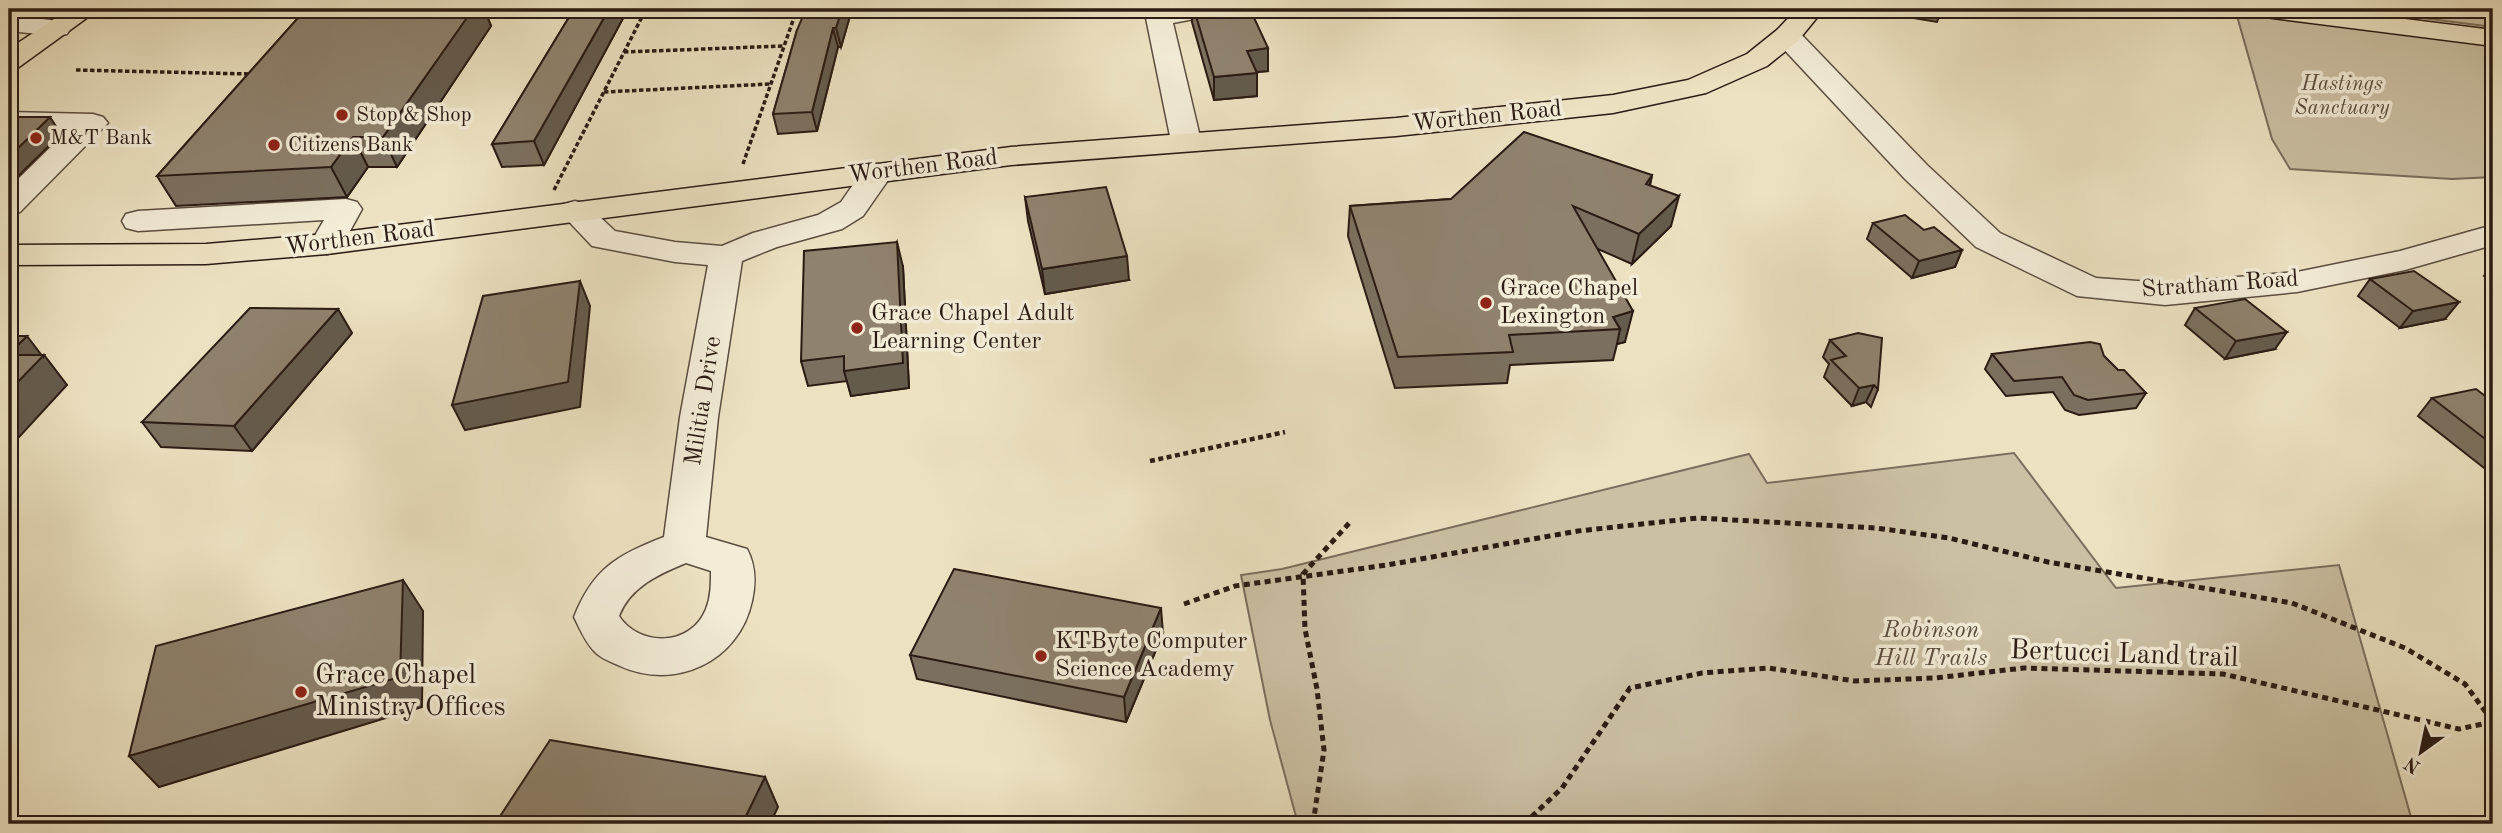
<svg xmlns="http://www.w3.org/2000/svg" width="2502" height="833" font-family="'Old Standard TT',serif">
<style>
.green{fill:#cbc0a4;stroke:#7a6e5c;stroke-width:2}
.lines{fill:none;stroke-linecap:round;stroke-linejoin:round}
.minor-casing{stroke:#5a4d3f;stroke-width:3}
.major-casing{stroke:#2a1b13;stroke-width:3}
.path-far2{stroke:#2a1b13;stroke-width:3.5;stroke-dasharray:4.5 2.5;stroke-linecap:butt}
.path-far1{stroke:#2a1b13;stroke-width:4.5;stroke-dasharray:5 3.5;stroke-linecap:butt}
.path{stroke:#2a1b13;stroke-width:5;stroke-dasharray:6 4.5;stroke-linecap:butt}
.minor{fill:#f3ecd7;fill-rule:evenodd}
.major{fill:#ece2c2;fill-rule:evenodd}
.wall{fill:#7b705f;stroke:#2a1b13;stroke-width:2}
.shaded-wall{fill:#645b4d;stroke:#2a1b13;stroke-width:2}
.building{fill:#8f826e;stroke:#2a1b13;stroke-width:2}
.poi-dot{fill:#8f2418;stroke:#f3ecd7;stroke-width:2.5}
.labels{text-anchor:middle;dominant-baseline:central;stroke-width:7;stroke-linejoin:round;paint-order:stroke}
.far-park-label{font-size:21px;font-style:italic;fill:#5a4d3e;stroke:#f3ecd7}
.far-poi-label{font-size:21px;fill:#2a1b13;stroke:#f3ecd7;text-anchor:start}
.street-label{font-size:24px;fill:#2a1b13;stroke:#f3ecd7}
.poi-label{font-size:24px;fill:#2a1b13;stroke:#f3ecd7;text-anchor:start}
.park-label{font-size:24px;font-style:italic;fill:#5a4d3e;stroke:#f3ecd7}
.near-street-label{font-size:28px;fill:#2a1b13;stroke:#f3ecd7}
.near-poi-label{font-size:28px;fill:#2a1b13;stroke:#f3ecd7;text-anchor:start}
</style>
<rect width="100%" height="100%" fill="#ece2c2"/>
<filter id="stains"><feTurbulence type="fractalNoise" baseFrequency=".00286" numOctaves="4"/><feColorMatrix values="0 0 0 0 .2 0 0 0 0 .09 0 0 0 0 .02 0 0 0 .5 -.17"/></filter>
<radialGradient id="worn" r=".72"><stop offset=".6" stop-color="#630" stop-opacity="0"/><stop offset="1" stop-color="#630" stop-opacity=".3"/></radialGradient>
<g class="green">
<polygon points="2235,9 2265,9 2493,38 2493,177 2452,179 2290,169 2272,139"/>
<polygon points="2352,9 2493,9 2493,27"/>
<polygon points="2014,453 2116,588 2339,565 2413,824 1298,824 1270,720 1241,575 1282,569 1749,454 1767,483"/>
</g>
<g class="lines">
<defs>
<g id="minor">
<polygon points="1166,9 1219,9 1215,15 1173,23 1201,141 1197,147 1186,150 1175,147 1171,141 1146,18 1150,12"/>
<polygon points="9,15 67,22 71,28 67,34 58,36 9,31"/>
<polygon points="1787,28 1797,30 1927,165 2000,233 2096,278 2165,283 2297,272 2400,251 2493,225 2493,245 2405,270 2297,292 2165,305 2077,296 1976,247 1905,179 1777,42 1774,36 1777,30"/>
<polygon points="9,112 93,114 103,117 108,123 20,212 9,215 9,188 67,131 9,130"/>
<path d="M 877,164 L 888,166 L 893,173 L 863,216 L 842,229 L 777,247 L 742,261 L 718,417 L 706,537 L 747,549 C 756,566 756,583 752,601 C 739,662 675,691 620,666 C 612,662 602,659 596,653 C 586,644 580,629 574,617 C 593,569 617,555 664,537 L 680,417 L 708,265 L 675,262 L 592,246 L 559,211 L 564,204 L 575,201 L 586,204 L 615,231 L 675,242 L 722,246 L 753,233 L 818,215 L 841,202 L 866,166 ZM 686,563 L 711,571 C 711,584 711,597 706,609 C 691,647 639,647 619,616 C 630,587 659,574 686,563 Z"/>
<polygon points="346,199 357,202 362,209 339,251 327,254 315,251 310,244 324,220 138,231 126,228 122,221 126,214 138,211"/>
</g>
<g id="major">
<polygon points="69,9 99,9 19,67 9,69 9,49"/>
<polygon points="1797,9 1824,9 1797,42 1767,66 1706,93 1613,113 1396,136 1011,165 327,254 206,264 9,265 9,245 206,244 327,234 1011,147 1396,118 1613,95 1688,80 1747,54 1777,30"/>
<polygon points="2252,9 2325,9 2493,30 2493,46 2265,17 2256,15"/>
</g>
</defs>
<use href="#minor" class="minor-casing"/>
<use href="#major" class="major-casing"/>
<g class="path-far2">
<polyline points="624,52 784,46"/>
<polyline points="76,70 250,74"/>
<polyline points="604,92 770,84"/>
<polyline points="743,164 797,9"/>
<polyline points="554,190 646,9"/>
</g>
<polyline class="path-far1" points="1150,461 1285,432"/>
<g class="path">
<polyline points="1184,604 1235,586 1387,565 1578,531 1698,518 1876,528 1949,538 2048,562 2292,603 2405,648 2465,684 2493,722"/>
<polyline points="1313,824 1324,750 1317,689 1305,629 1303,574 1352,520"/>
<polyline points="1524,824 1562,788 1630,688 1702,673 1768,668 1855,681 1935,678 2024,668 2223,674 2459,729 2492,722"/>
</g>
<use href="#minor" class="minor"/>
<use href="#major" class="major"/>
</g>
<g class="wall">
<polygon points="306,9 484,9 491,26 397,167 368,167 347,197 176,206 157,176"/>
<polygon points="574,9 628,9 544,165 502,167 492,144"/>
<polygon points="852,9 841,47 838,47 817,131 778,134 773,114 797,30"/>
<polygon points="1192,9 1250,9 1268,71 1256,72 1257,96 1214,100 1192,22"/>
<polygon points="1913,9 1942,9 1937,22 1913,18"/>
<polygon points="1652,175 1650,186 1671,226 1632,264 1598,249 1625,342 1617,344 1613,360 1510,365 1507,383 1395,388 1348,236 1350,206 1451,199"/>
<polygon points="1025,197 1129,280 1045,294 1028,221"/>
<polygon points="1873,223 1924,230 1962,250 1955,267 1912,278 1867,239"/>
<polygon points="2493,263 2493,282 2484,276"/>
<polygon points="903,267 909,388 851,396 847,381 808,386 801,361"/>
<polygon points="2370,279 2445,319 2400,328 2358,296"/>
<polygon points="2195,308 2275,349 2225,359 2185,325"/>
<polygon points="352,333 252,451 161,447 142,422"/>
<polygon points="1830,340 1878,389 1871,407 1866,402 1852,406 1824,377 1829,364 1823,357"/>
<polygon points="1992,354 2104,356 2118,370 2146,393 2136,408 2079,415 2065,410 2053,392 2006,396 1985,369"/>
<polygon points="2432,398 2493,402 2493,475 2418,416"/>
<polygon points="1163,633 1126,722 917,679 910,655"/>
</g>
<g class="shaded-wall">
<polygon points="473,9 484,9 491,26 397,167 383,137"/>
<polygon points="609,9 628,9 544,165 534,141"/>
<polygon points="842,9 852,9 841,47 836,28"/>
<polygon points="833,28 838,47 817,131 812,112"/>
<polygon points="1268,48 1268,71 1247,73 1247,51"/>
<polygon points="1257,73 1257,96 1214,100 1214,77"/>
<polygon points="50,117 61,134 9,185 9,157"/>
<polygon points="353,137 368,167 347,197 331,167"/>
<polygon points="1652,175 1645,205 1646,184"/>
<polygon points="1679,196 1671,226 1632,264 1639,234"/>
<polygon points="897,242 903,267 909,388 851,396 844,371"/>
<polygon points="1962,250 1955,267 1912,278 1919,261"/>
<polygon points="1127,256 1129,280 1045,294 1042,269"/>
<polygon points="580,281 590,306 580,407 465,430 452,405"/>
<polygon points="2459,302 2445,319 2400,328 2413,311"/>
<polygon points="338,309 352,333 252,451 234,426"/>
<polygon points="1633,311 1625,342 1617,344 1620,329 1613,317"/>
<polygon points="2287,332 2275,349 2225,359 2236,341"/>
<polygon points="27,336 43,357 44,355 67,385 9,448 9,354"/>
<polygon points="1874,385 1866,402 1852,406 1859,388"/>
<polygon points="403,580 423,611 422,707 159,787 129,756"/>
<polygon points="1161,608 1163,633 1126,722 1124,697"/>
<polygon points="765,777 778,807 770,824 742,824"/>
</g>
<g class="building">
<polygon points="306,9 473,9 383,137 353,137 331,167 157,176"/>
<polygon points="574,9 609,9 534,141 492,144"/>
<polygon points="806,9 842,9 836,28 833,28 812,112 773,114 797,30"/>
<polygon points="1194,9 1250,9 1268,48 1247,51 1257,73 1214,77"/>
<polygon points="9,117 50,117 9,157"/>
<polygon points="1524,132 1652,175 1646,184 1679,196 1639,234 1573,206 1633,311 1613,317 1620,329 1509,335 1513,352 1398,357 1350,206 1451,199"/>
<polygon points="1106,187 1127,256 1042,269 1025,197"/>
<polygon points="1905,215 1924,230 1934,227 1962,250 1919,261 1873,223"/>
<polygon points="897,242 903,363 844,371 844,356 801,361 804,251"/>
<polygon points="2414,271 2459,302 2413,311 2370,279"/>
<polygon points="580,281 568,382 452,405 483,296"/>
<polygon points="2245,299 2287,332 2236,341 2195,308"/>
<polygon points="250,308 338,309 234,426 142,422"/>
<polygon points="1858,333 1882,338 1878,389 1874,385 1859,388 1831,360 1846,356 1830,340"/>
<polygon points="9,336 27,336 9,354"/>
<polygon points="2090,342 2100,344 2104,356 2118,370 2124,370 2146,393 2088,400 2074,395 2062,377 2014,381 1992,354"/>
<polygon points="9,355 44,355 9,391"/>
<polygon points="2476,389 2493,402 2493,445 2432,398"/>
<polygon points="954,569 1161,608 1124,697 910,655"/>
<polygon points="403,580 400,677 129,756 156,646"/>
<polygon points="550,740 765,777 742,824 495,824"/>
</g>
<g class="poi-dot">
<circle cx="342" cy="115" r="7"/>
<circle cx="36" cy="138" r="7"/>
<circle cx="274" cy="145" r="7"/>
<circle cx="1486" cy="303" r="7"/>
<circle cx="857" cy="328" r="7"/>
<circle cx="1041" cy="656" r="7"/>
<circle cx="301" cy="692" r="7"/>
</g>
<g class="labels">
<g class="far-park-label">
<text x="2342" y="84">Hastings<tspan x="2342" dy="24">Sanctuary</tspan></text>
</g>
<g class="far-poi-label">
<text x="356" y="115">Stop &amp; Shop</text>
<text x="50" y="138">M&amp;T Bank</text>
<text x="288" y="145">Citizens Bank</text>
</g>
<g class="street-label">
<text transform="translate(1487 117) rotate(-6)">Worthen Road</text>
<text transform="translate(923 167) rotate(-7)">Worthen Road</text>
<text transform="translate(360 239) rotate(-7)">Worthen Road</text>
<text transform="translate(2220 285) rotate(-4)">Stratham Road</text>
<text transform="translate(704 401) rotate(-81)">Militia Drive</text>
</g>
<g class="poi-label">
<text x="1500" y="289">Grace Chapel<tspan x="1500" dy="28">Lexington</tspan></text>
<text x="871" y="314">Grace Chapel Adult<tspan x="871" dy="28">Learning Center</tspan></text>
<text x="1055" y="642">KTByte Computer<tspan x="1055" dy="28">Science Academy</tspan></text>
</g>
<g class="park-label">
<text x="1931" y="631">Robinson<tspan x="1931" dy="28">Hill Trails</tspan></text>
</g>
<g class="near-street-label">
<text transform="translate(2124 655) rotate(2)">Bertucci Land trail</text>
</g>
<g class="near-poi-label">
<text x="315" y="676">Grace Chapel<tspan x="315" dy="32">Ministry Offices</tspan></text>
</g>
</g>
<rect width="2502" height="833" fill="none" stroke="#ece2c2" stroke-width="35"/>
<rect x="10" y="10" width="2481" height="812" fill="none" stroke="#2a1b13" stroke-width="3.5"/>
<rect x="18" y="18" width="2467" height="798" fill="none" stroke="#2a1b13" stroke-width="2"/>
<g transform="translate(2421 752) rotate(213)" stroke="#f3ecd7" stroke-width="5" paint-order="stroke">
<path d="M0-5L12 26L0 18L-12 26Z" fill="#2a1b13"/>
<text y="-10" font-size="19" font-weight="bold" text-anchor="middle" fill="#2a1b13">N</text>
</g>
<rect width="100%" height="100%" filter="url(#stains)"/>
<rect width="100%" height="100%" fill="url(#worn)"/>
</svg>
